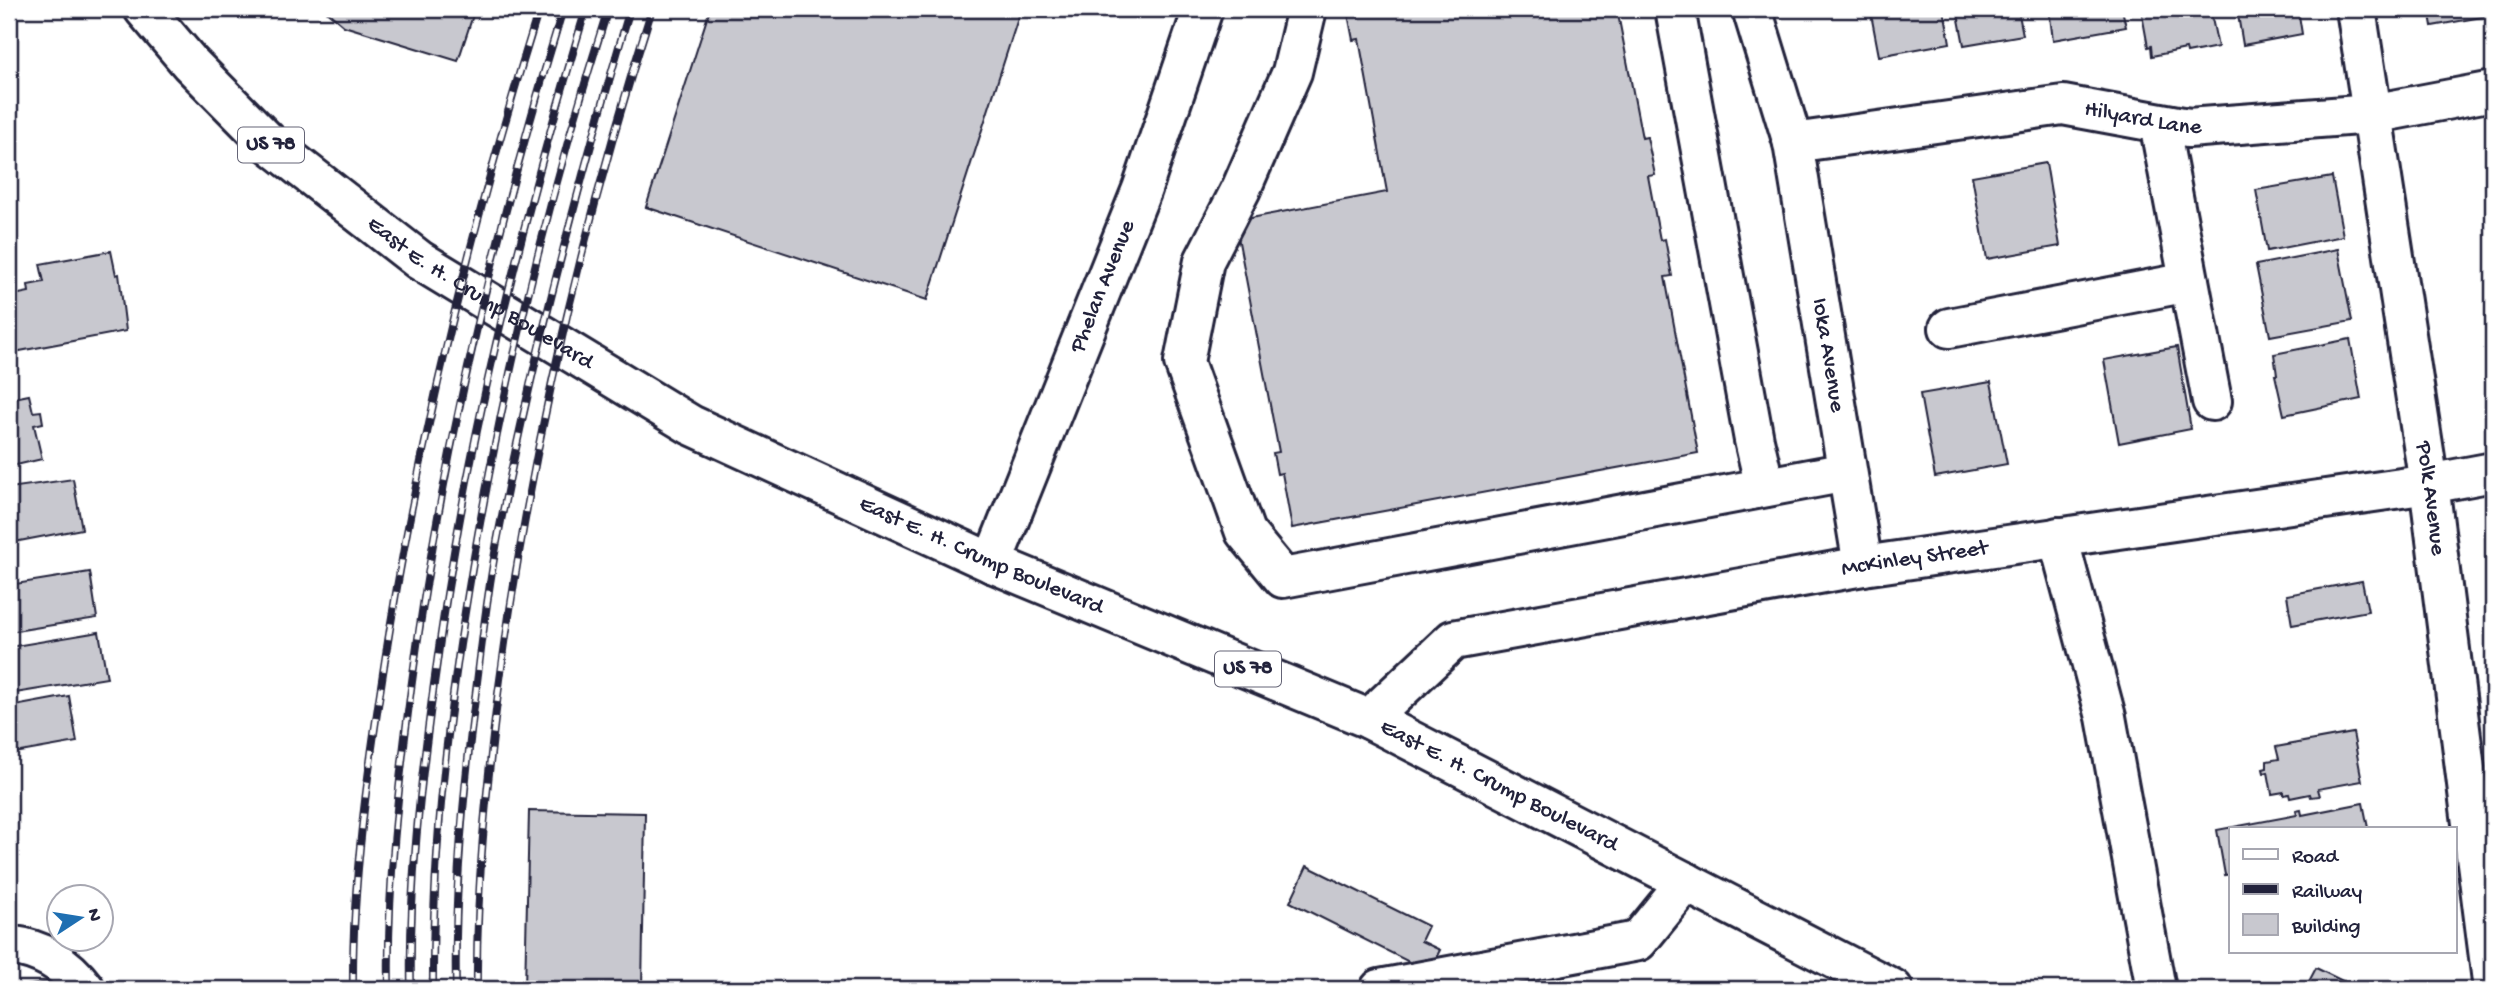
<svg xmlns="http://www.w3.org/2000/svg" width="2502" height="998" font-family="'Gochi Hand',sans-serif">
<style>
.building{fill:#c8c8cf;stroke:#22223b;stroke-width:2}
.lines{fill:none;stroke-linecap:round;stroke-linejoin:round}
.minor-casing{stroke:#22223b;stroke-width:44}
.major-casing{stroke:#22223b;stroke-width:44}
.minor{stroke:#fff;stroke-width:38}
.major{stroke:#fff;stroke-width:38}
.rail-casing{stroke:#22223b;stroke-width:8}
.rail{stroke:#fff;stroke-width:5;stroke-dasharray:16;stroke-linecap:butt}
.labels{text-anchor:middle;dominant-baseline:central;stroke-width:5;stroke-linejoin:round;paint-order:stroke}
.shield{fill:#fff;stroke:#646476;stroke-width:2}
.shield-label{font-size:21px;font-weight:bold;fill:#22223b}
.street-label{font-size:23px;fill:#22223b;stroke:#fff}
</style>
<rect width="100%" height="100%" fill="#fff"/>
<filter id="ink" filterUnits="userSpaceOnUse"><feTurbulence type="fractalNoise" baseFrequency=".0143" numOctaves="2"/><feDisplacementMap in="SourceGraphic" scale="14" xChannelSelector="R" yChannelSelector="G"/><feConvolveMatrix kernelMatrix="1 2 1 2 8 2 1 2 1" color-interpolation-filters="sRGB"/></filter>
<g filter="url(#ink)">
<g class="building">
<polygon points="324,9 475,9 458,61 344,26"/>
<polygon points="710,9 1021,9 927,300 646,207"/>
<polygon points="1347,9 1617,9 1642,138 1647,137 1655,175 1648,176 1660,240 1665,239 1672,276 1665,277 1698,453 1292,528 1282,473 1277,474 1273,453 1279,452 1235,221 1387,192 1359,39 1353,40"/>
<polygon points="1870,9 1944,9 1950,43 1879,56"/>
<polygon points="1957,9 2018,9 2023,35 1964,45"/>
<polygon points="2049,9 2122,9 2126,27 2053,40"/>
<polygon points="2141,9 2210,9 2218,47 2187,53 2186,49 2152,56 2151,46 2148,47"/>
<polygon points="2237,9 2298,9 2302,34 2243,45"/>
<polygon points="2429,9 2493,9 2493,15 2432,26"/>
<polygon points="9,70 17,113 9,115"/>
<polygon points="2046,163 2060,246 1987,259 1972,176"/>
<polygon points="2332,177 2343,236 2267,251 2256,190"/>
<polygon points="2338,249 2352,321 2270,336 2256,265"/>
<polygon points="111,251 116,275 119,274 126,331 9,353 9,296 29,292 28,285 44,282 40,264"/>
<polygon points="2350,339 2361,399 2284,415 2275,375 2277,375 2274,354"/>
<polygon points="2177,347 2191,429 2119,443 2104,360"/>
<polygon points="1991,382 2007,464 1935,477 1920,394"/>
<polygon points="29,395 33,412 41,411 43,423 34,425 42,459 12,466 9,465 9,399"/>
<polygon points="73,479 82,529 9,543 9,488"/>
<polygon points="2493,518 2493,564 2486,520"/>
<polygon points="90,572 97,618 9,632 9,585"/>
<polygon points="2362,581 2368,611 2292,625 2287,595"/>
<polygon points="99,632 107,678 9,694 9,647"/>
<polygon points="69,696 77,742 9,754 9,707"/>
<polygon points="2353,733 2362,781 2318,789 2320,796 2311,797 2310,794 2290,798 2289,794 2284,795 2284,792 2272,794 2268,772 2264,773 2263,769 2267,768 2267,761 2279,759 2276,747"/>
<polygon points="2363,803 2368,828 2231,828 2231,874 2225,875 2217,830 2297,815 2296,811 2301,810 2302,815"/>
<polygon points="529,811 645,813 642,989 525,989"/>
<polygon points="1307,866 1428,926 1421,941 1440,950 1429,972 1290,902"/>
<polygon points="2316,968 2359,989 2305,989"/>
<polygon points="48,982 49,989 9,989"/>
</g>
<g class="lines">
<defs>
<g id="minor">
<polyline points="1307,9 1292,72 1241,189 1204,261 1184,362 1245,532 1283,578 1847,472"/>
<polyline points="1675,9 1754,440 1765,487"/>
<path id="s1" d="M 1752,9 L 1793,143 L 1863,566"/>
<path id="s2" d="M 2356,9 L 2429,484 L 2493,989"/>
<polyline points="2159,123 2212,401"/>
<path id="s3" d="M 1793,143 L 2063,105 L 2188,128 L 2372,114 L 2493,91"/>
<polyline points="1949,328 2189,282"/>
<polyline points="2058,537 2106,717 2156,989"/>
<path id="s4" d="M 992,563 L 1142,189 L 1203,9"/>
<path id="s5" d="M 1369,719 L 1453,640 L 1863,566 L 2429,484 L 2493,472"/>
<path d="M 9,945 C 41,949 66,963 85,989"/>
<polyline points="1380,989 1638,941 1686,882"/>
</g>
<g id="major">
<path id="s6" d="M 144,9 L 190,63 L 269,143 L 419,260 L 691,425 L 992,563 L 1369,719 L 1893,989"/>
</g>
</defs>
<use href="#minor" class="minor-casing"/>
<use href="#major" class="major-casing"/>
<use href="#minor" class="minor"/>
<use href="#major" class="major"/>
<defs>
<g id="rail">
<path d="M 353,989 C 352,884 367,777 383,673 C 417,449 471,226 539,9"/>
<path d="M 389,989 C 387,889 398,788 411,689 C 441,458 495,231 563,9"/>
<path d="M 411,989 C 409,887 420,785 434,684 C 464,454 519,230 586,9"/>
<path d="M 433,989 C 432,846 449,704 473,563 C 505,375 550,190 608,9"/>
<path d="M 456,989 C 454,897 462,806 473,715 C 481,650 488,585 501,521 C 535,348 580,178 630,9"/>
<path d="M 477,989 C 476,891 486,792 498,694 C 528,462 581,231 652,9"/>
</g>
</defs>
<use href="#rail" class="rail-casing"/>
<use href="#rail" class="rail"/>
</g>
</g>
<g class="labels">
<g class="shield">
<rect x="238" y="127.5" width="66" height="35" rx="5"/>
<rect x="1215" y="651.5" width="66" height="35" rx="5"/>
</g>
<g class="shield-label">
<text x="271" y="145">US 78</text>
<text x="1248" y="669">US 78</text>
</g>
<g class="street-label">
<text stroke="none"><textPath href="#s3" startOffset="354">Hilyard Lane</textPath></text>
<text stroke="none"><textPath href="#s4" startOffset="298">Phelan Avenue</textPath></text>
<text stroke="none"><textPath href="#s6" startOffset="443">East E. H. Crump Boulevard</textPath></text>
<text stroke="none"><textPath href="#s1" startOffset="355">Ioka Avenue</textPath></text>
<text stroke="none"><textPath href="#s2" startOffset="495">Polk Avenue</textPath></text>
<text stroke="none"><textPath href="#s6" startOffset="1010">East E. H. Crump Boulevard</textPath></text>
<text stroke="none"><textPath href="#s5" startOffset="584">McKinley Street</textPath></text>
<text stroke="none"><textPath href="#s6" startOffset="1577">East E. H. Crump Boulevard</textPath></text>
</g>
</g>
<rect width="2502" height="998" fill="none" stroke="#fff" stroke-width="35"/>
<rect x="18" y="18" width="2467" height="963" fill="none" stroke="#22223b" stroke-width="2.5" filter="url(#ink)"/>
<rect x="2229" y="827" width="228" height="126" fill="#ffffff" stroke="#a7a7b1" stroke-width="2"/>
<rect x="2243" y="849" width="35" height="10" fill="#ffffff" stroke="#a7a7b1" stroke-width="2"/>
<text x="2292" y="862" font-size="21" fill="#22223b">Road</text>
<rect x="2243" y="884" width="35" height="10" fill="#22223b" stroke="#a7a7b1" stroke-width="2"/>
<text x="2292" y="897" font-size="21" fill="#22223b">Railway</text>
<rect x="2243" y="914" width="35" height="21" fill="#c8c8cf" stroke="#a7a7b1" stroke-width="2"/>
<text x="2292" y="932" font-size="21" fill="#22223b">Building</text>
<g transform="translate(80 918) rotate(78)"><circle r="33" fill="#ffffff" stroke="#a7a7b1" stroke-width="2"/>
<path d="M0-5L12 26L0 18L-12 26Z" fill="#1f6fb2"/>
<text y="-10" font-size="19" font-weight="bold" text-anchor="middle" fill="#22223b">N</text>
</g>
</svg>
